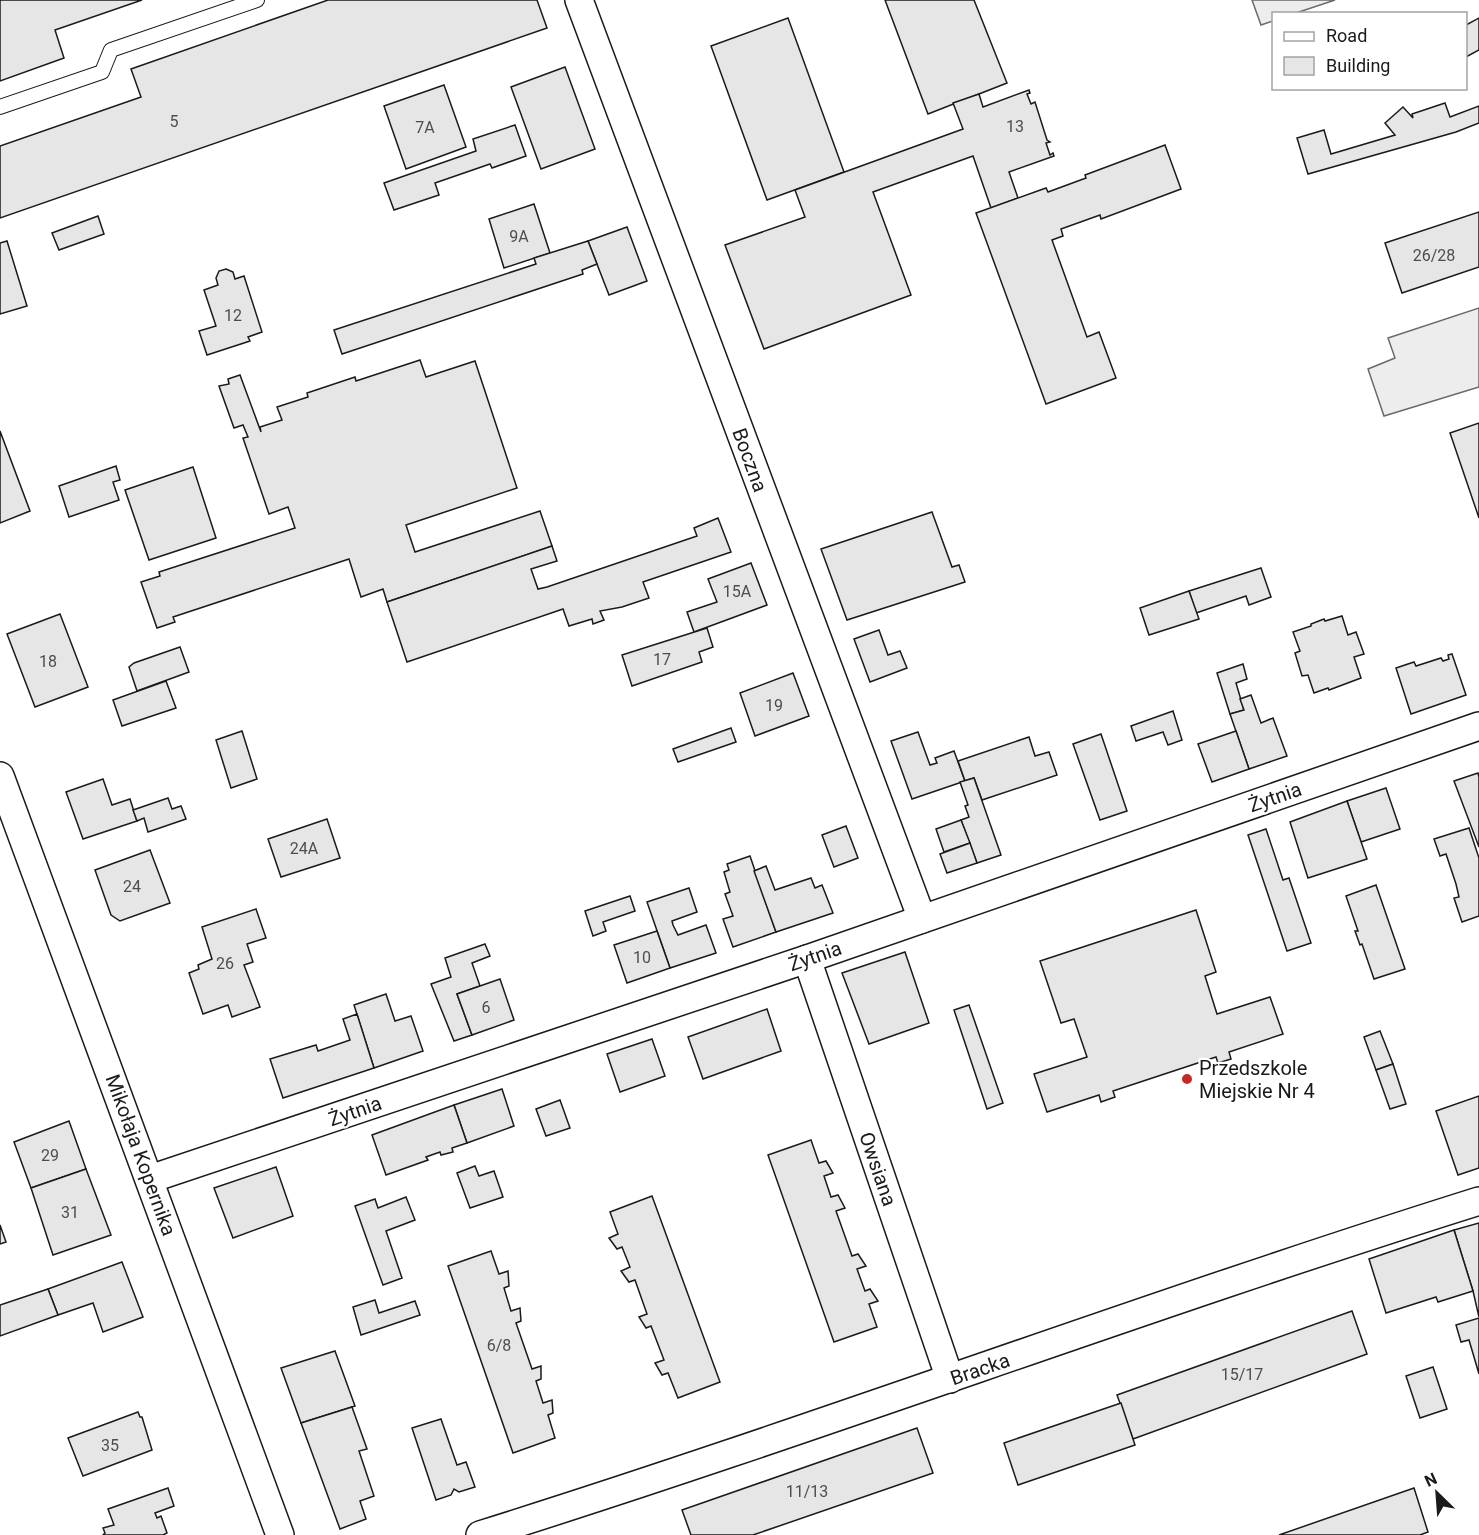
<svg xmlns="http://www.w3.org/2000/svg" width="1479" height="1535" font-family="Roboto,sans-serif">
<style>
.built{fill:#ededed;stroke:#6a6a6a;stroke-width:1.5}
.building{fill:#e6e6e6;stroke:#1a1a1a;stroke-width:1.5}
.lines{fill:none;stroke-linecap:round;stroke-linejoin:round}
.service-casing{stroke:#1a1a1a;stroke-width:16}
.minor-casing{stroke:#1a1a1a;stroke-width:30}
.service{stroke:#fff;stroke-width:14}
.minor{stroke:#fff;stroke-width:27}
.poi-dot{fill:#c62828;stroke:#fff;stroke-width:2}
.labels{text-anchor:middle;dominant-baseline:central;stroke-width:4.5;stroke-linejoin:round;paint-order:stroke}
.number-label{font-size:16px;fill:#4d4d4d}
.street-label{font-size:20px;fill:#1a1a1a;stroke:#fff}
.poi-label{font-size:20px;fill:#1a1a1a;stroke:#fff;text-anchor:start}
</style>
<rect width="100%" height="100%" fill="#fff"/>
<g class="built">
<polygon points="1252,0 1335,0 1296,13 1274,14 1273,21 1261,25"/>
<polygon points="1479,308 1479,387 1384,416 1368,369 1395,358 1388,338"/>
</g>
<g class="building">
<polygon points="0,0 142,0 55,30 64,58 0,81"/>
<polygon points="328,0 537,0 547,28 0,218 0,146 141,97 131,69"/>
<polygon points="885,0 974,0 1007,83 928,114"/>
<polygon points="788,18 844,172 767,200 711,46"/>
<polygon points="1479,18 1479,50 1466,57 1466,25"/>
<polygon points="565,67 595,149 541,169 511,87"/>
<polygon points="444,85 466,147 406,169 384,106"/>
<polygon points="1029,90 1030,93 1027,94 1031,104 1035,102 1047,140 1050,142 1046,143 1050,155 1053,153 1054,156 1009,172 1018,198 991,208 973,156 873,192 911,295 764,349 725,245 805,217 795,190 963,129 953,103 979,94 983,107"/>
<polygon points="1445,103 1450,117 1479,106 1479,123 1456,132 1308,174 1297,138 1324,130 1331,154 1395,135 1385,123 1403,107 1413,118 1412,114"/>
<polygon points="515,125 526,156 492,168 490,164 435,183 439,195 394,210 384,183 476,151 473,139"/>
<polygon points="1165,145 1181,189 1101,219 1100,215 1061,229 1063,236 1052,240 1087,337 1099,332 1116,378 1046,404 976,213 1046,188 1048,192 1086,178 1085,175"/>
<polygon points="534,204 550,253 504,268 489,219"/>
<polygon points="1479,212 1479,267 1402,293 1385,243"/>
<polygon points="98,216 104,234 59,250 52,233"/>
<polygon points="627,227 647,281 609,295 588,241"/>
<polygon points="7,241 27,306 0,314 0,243"/>
<polygon points="588,241 597,264 582,270 583,274 342,354 334,330 536,264 534,258"/>
<polygon points="226,269 233,272 235,279 244,276 262,332 248,337 250,341 207,355 199,331 216,326 204,290 218,285 216,278 219,271"/>
<polygon points="420,360 426,377 475,361 517,488 406,525 415,552 540,511 552,546 387,602 383,589 361,597 349,559 173,617 175,622 157,628 141,582 160,576 159,572 295,528 288,507 269,514 243,438 248,437 243,425 234,428 219,386 229,384 228,379 240,375 261,432 260,427 282,420 277,407 308,397 307,393 355,377 356,381"/>
<polygon points="1479,423 1479,518 1450,433"/>
<polygon points="0,431 30,511 0,523"/>
<polygon points="116,466 120,480 113,482 119,500 69,517 59,486"/>
<polygon points="193,467 216,538 149,560 125,490"/>
<polygon points="932,512 952,567 959,565 965,582 847,620 821,549"/>
<polygon points="718,518 731,552 643,582 649,598 622,607 600,611 604,620 593,624 592,619 569,626 563,609 407,662 387,602 552,546 557,561 531,569 538,589 547,587 697,536 694,528"/>
<polygon points="751,563 767,605 694,632 687,612 717,602 708,579"/>
<polygon points="1261,568 1271,597 1249,605 1246,596 1196,613 1189,591"/>
<polygon points="1189,591 1199,619 1149,635 1140,608"/>
<polygon points="60,614 88,687 35,707 7,634"/>
<polygon points="1342,616 1348,635 1356,632 1364,654 1354,657 1361,678 1329,690 1328,688 1314,693 1308,675 1302,676 1295,653 1300,651 1293,632 1311,626 1311,624 1324,619 1325,621"/>
<polygon points="707,628 713,647 699,652 702,662 632,686 622,655"/>
<polygon points="879,630 888,655 900,651 907,668 870,682 854,639"/>
<polygon points="180,647 189,672 137,691 129,667 134,663"/>
<polygon points="1452,654 1466,695 1411,714 1396,668 1414,662 1416,666 1441,658 1443,661 1449,659 1448,655"/>
<polygon points="1243,664 1247,679 1236,683 1244,710 1230,714 1217,673"/>
<polygon points="793,673 809,716 755,736 740,693"/>
<polygon points="166,681 176,708 122,726 113,700"/>
<polygon points="1251,695 1261,723 1273,718 1287,756 1249,769 1230,714 1244,710 1240,699"/>
<polygon points="1173,711 1182,740 1168,745 1163,732 1136,741 1131,726"/>
<polygon points="731,728 736,742 678,762 673,749"/>
<polygon points="242,731 257,779 231,788 216,740"/>
<polygon points="1236,731 1249,769 1212,782 1198,744"/>
<polygon points="918,732 930,765 937,763 935,758 954,751 965,781 912,799 891,741"/>
<polygon points="1101,734 1127,811 1100,820 1073,744"/>
<polygon points="1029,737 1035,756 1049,752 1057,775 982,800 974,778 965,781 958,761"/>
<polygon points="1478,773 1479,777 1479,847 1454,781"/>
<polygon points="974,778 1001,855 977,863 961,820 969,817 965,806 968,805 960,782"/>
<polygon points="103,779 112,805 130,799 137,821 83,839 66,792"/>
<polygon points="1386,788 1400,829 1361,842 1347,801"/>
<polygon points="168,798 172,809 181,806 186,819 148,832 144,818 137,821 133,810"/>
<polygon points="1347,801 1367,859 1308,878 1290,822"/>
<polygon points="327,819 340,858 281,877 268,839"/>
<polygon points="961,820 970,843 944,852 936,829"/>
<polygon points="846,826 858,858 834,867 822,835"/>
<polygon points="1469,828 1479,858 1479,916 1462,922 1454,898 1459,897 1456,884 1446,854 1440,856 1434,839"/>
<polygon points="1266,829 1283,880 1289,878 1311,943 1287,951 1248,835"/>
<polygon points="970,843 977,863 947,873 940,854"/>
<polygon points="150,850 170,903 120,921 111,915 95,870"/>
<polygon points="750,856 776,932 733,947 723,919 733,916 725,894 730,892 724,872 729,870 727,864"/>
<polygon points="766,866 775,890 811,878 815,888 822,885 833,913 776,932 754,871"/>
<polygon points="1376,885 1405,969 1374,979 1362,944 1360,945 1355,931 1358,931 1346,896"/>
<polygon points="689,888 697,912 672,921 673,925 678,935 706,925 716,953 670,968 647,902"/>
<polygon points="630,896 635,911 603,922 606,931 593,936 585,911"/>
<polygon points="256,909 266,938 247,944 253,962 244,965 260,1007 232,1017 228,1005 203,1014 189,973 199,969 198,965 212,959 202,927"/>
<polygon points="1196,910 1216,972 1205,976 1217,1014 1270,997 1283,1034 1229,1052 1231,1059 1218,1063 1216,1057 1113,1091 1115,1097 1101,1102 1099,1095 1047,1112 1034,1074 1087,1057 1074,1019 1061,1023 1040,961"/>
<polygon points="657,931 670,968 627,983 614,945"/>
<polygon points="485,944 490,956 472,963 480,986 457,994 472,1035 454,1041 431,984 451,977 445,958"/>
<polygon points="905,952 929,1023 869,1044 842,973"/>
<polygon points="500,979 514,1020 472,1035 457,994"/>
<polygon points="386,994 395,1021 411,1016 423,1051 374,1068 354,1005"/>
<polygon points="969,1005 1003,1103 987,1109 954,1010"/>
<polygon points="767,1009 781,1051 703,1079 688,1037"/>
<polygon points="357,1014 374,1068 283,1098 270,1059 316,1045 318,1051 350,1040 343,1019"/>
<polygon points="1380,1031 1393,1064 1376,1070 1364,1037"/>
<polygon points="652,1039 665,1076 620,1092 607,1054"/>
<polygon points="1393,1064 1406,1104 1390,1109 1376,1070"/>
<polygon points="502,1089 514,1126 467,1143 454,1105"/>
<polygon points="1479,1096 1479,1168 1458,1175 1436,1111"/>
<polygon points="560,1100 570,1128 546,1136 536,1109"/>
<polygon points="454,1105 467,1143 452,1148 453,1152 441,1155 440,1152 426,1157 428,1160 386,1175 372,1135"/>
<polygon points="69,1121 86,1169 31,1188 14,1142"/>
<polygon points="811,1140 819,1163 826,1161 833,1173 824,1176 831,1197 838,1195 845,1208 836,1211 852,1256 858,1254 866,1266 857,1269 865,1291 870,1289 878,1301 869,1304 877,1327 834,1342 768,1155"/>
<polygon points="475,1166 479,1176 494,1171 503,1197 470,1208 457,1173"/>
<polygon points="276,1167 293,1216 233,1238 214,1188"/>
<polygon points="86,1169 111,1235 53,1255 31,1188"/>
<polygon points="652,1196 720,1382 678,1398 668,1373 662,1375 655,1363 664,1360 651,1326 646,1328 639,1317 647,1314 635,1280 629,1282 621,1271 630,1267 622,1247 617,1249 609,1238 618,1234 610,1212"/>
<polygon points="406,1197 415,1220 386,1231 402,1278 383,1285 355,1206 375,1199 378,1208"/>
<polygon points="1479,1223 1479,1317 1473,1291 1454,1230"/>
<polygon points="0,1225 6,1242 0,1244"/>
<polygon points="1454,1230 1473,1291 1438,1302 1436,1297 1386,1313 1369,1259"/>
<polygon points="491,1251 499,1274 508,1271 509,1286 504,1288 511,1311 520,1308 521,1321 516,1323 532,1369 541,1366 541,1379 536,1381 543,1403 552,1400 553,1413 548,1415 555,1438 513,1453 448,1266"/>
<polygon points="122,1262 143,1317 103,1332 93,1303 58,1315 48,1289"/>
<polygon points="48,1289 58,1315 0,1336 0,1305"/>
<polygon points="375,1300 379,1313 415,1301 420,1315 361,1335 353,1307"/>
<polygon points="1352,1311 1367,1354 1133,1439 1117,1395"/>
<polygon points="1479,1318 1479,1374 1469,1340 1461,1342 1456,1325"/>
<polygon points="335,1351 355,1406 301,1423 281,1368"/>
<polygon points="1433,1367 1447,1409 1420,1418 1406,1376"/>
<polygon points="1121,1403 1135,1445 1018,1485 1004,1443"/>
<polygon points="352,1407 367,1449 359,1451 374,1496 360,1501 366,1519 340,1529 301,1423"/>
<polygon points="138,1412 140,1417 142,1417 152,1450 83,1476 68,1438"/>
<polygon points="441,1419 457,1465 466,1462 475,1487 459,1492 454,1489 451,1495 436,1500 412,1428"/>
<polygon points="917,1428 933,1473 753,1535 691,1535 682,1510"/>
<polygon points="168,1488 174,1506 155,1513 157,1518 161,1516 167,1533 163,1535 103,1535 105,1533 103,1528 114,1525 108,1509"/>
<polygon points="1414,1488 1428,1532 1420,1535 1279,1535"/>
</g>
<g class="lines">
<defs>
<polyline id="service" points="0,107 102,72 111,50 257,0"/>
<g id="minor">
<polyline points="579,0 922,919"/>
<polyline points="0,776 280,1535"/>
<polyline points="807,959 950,1379"/>
<polyline points="150,1179 807,959 1479,726"/>
<path d="M 480,1535 C 815,1430 1144,1306 1479,1201"/>
</g>
</defs>
<use href="#service" class="service-casing"/>
<use href="#minor" class="minor-casing"/>
<use href="#service" class="service"/>
<use href="#minor" class="minor"/>
</g>
<circle class="poi-dot" cx="1187" cy="1079" r="6"/>
<g class="labels">
<g class="number-label">
<text x="174" y="121">5</text>
<text x="1015" y="126">13</text>
<text x="425" y="127">7A</text>
<text x="519" y="236">9A</text>
<text x="1434" y="255">26/28</text>
<text x="233" y="315">12</text>
<text x="737" y="591">15A</text>
<text x="662" y="659">17</text>
<text x="48" y="661">18</text>
<text x="774" y="705">19</text>
<text x="304" y="848">24A</text>
<text x="132" y="886">24</text>
<text x="642" y="957">10</text>
<text x="225" y="963">26</text>
<text x="486" y="1007">6</text>
<text x="50" y="1155">29</text>
<text x="70" y="1212">31</text>
<text x="499" y="1345">6/8</text>
<text x="1242" y="1374">15/17</text>
<text x="110" y="1445">35</text>
<text x="807" y="1491">11/13</text>
</g>
<g class="street-label">
<text transform="translate(750 460) rotate(70)">Boczna</text>
<text transform="translate(1275 797) rotate(-19)">Żytnia</text>
<text transform="translate(815 956) rotate(-19)">Żytnia</text>
<text transform="translate(355 1111) rotate(-19)">Żytnia</text>
<text transform="translate(141 1155) rotate(70)">Mikołaja Kopernika</text>
<text transform="translate(878 1169) rotate(71)">Owsiana</text>
<text transform="translate(980 1369) rotate(-19)">Bracka</text>
</g>
<g class="poi-label">
<text x="1199" y="1068">Przedszkole<tspan x="1199" dy="23">Miejskie Nr 4</tspan></text>
</g>
</g>
<rect x="1272" y="12" width="195" height="78" fill="#ffffff" stroke="#a3a3a3" stroke-width="1.5"/>
<rect x="1284" y="32" width="30" height="9" fill="#ffffff" stroke="#a3a3a3" stroke-width="1.5"/>
<text x="1326" y="42" font-size="18" fill="#1a1a1a">Road</text>
<rect x="1284" y="57" width="30" height="18" fill="#e6e6e6" stroke="#a3a3a3" stroke-width="1.5"/>
<text x="1326" y="72" font-size="18" fill="#1a1a1a">Building</text>
<g transform="translate(1437 1493) rotate(335)" stroke="#ffffff" stroke-width="4.5" paint-order="stroke">
<path d="M0-4.5L10 22L0 15L-10 22Z" fill="#1a1a1a"/>
<text y="-9" font-size="16" font-weight="bold" text-anchor="middle" fill="#1a1a1a">N</text>
</g>
</svg>
